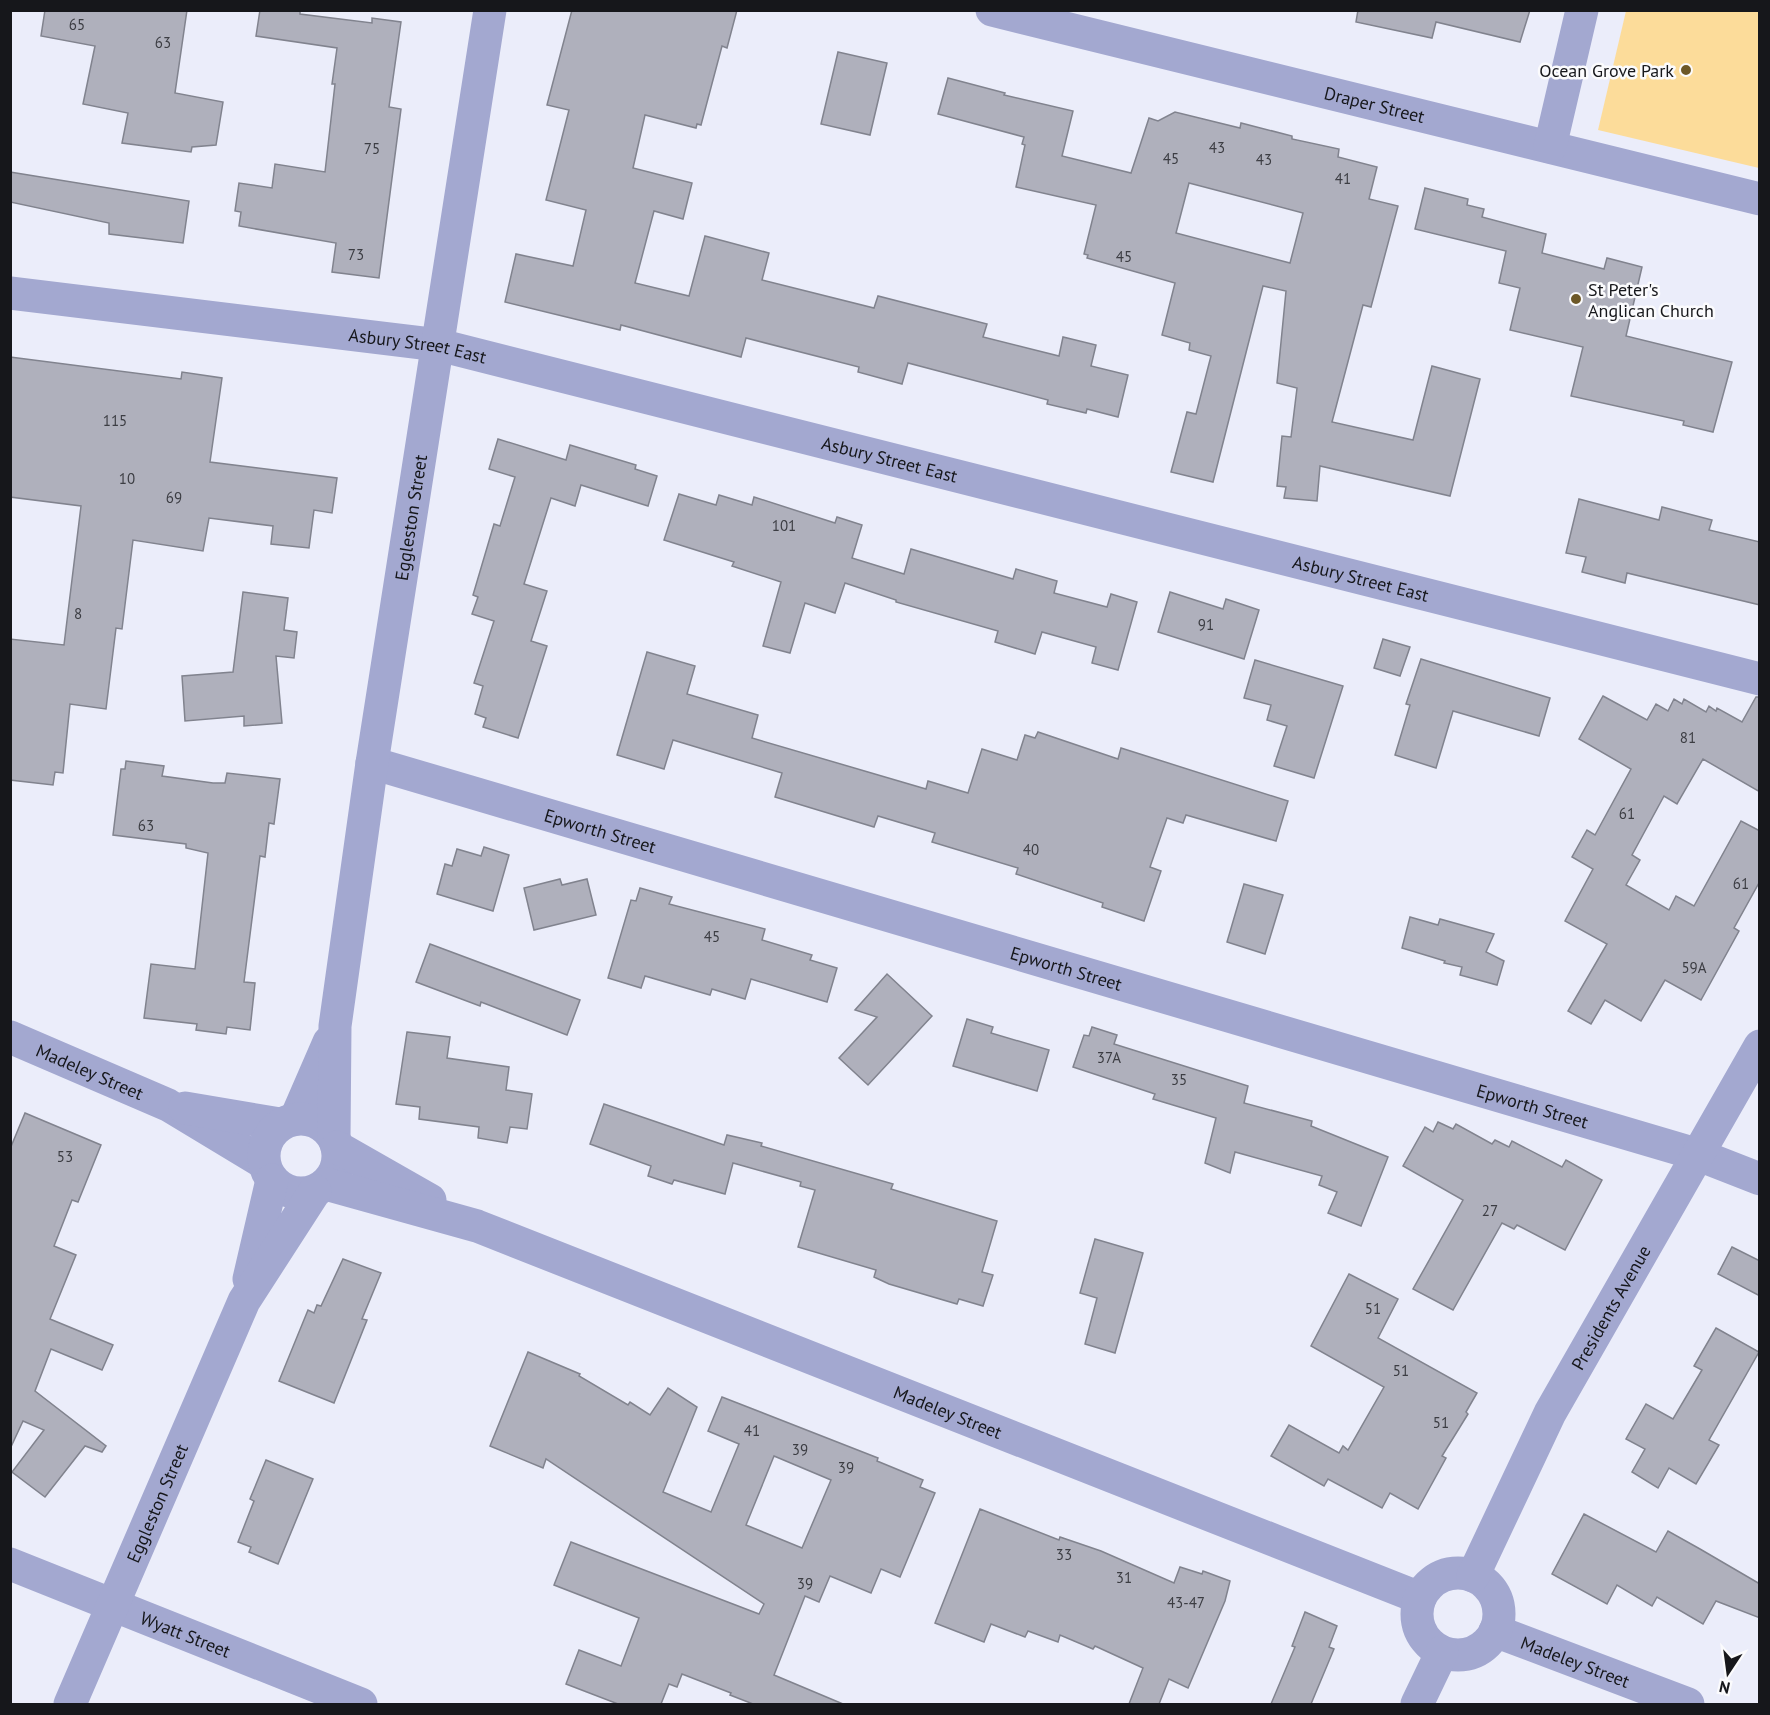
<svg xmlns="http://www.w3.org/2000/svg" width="1770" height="1715" font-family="'PT Sans',sans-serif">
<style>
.green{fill:#fcdc9a}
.building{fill:#afb0bc;stroke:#81838e;stroke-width:1.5;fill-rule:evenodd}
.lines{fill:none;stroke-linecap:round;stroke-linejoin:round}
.minor{stroke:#a3a8d0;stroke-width:33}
.tertiary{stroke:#a3a8d0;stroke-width:33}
.poi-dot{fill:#6d5827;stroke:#fbfbfd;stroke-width:2}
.labels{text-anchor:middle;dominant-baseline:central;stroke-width:5;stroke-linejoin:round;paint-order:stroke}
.number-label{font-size:15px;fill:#3c3d43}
.poi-label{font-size:18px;fill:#16171b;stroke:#fbfbfd;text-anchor:end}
.street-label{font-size:18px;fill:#16171b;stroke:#fbfbfd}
</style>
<rect width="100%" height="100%" fill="#ebedfa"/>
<polygon class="green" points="1626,11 1759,11 1759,168 1598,130"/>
<g class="building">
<polygon points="45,10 187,10 175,93 223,102 216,145 192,147 191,152 122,143 128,113 83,104 95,46 41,36"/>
<polygon points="260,10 300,10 300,14 372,23 372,18 401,22 389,107 401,109 379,278 332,272 336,243 239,226 241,212 235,211 239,183 272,188 275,164 325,172 335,84 332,84 337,48 256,36"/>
<polygon points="572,10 737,10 727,48 722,46 701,125 697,124 696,128 645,115 633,168 692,183 683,219 654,211 635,283 689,296 705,236 769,253 762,280 874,308 878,296 987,324 983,337 1059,356 1063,337 1096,345 1091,366 1128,375 1118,417 1087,409 1086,413 1047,404 1048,400 908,363 902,384 858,372 859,367 746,338 741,357 621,325 620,330 505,302 516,254 573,266 586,210 546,200 569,110 547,105"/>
<polygon points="1358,10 1530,10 1520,42 1436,22 1432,38 1356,22"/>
<polygon points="838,52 887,63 870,135 821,124"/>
<path d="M 948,78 L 1005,93 L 1004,95 L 1073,111 L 1062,156 L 1131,173 L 1149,118 L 1158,121 L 1175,112 L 1240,128 L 1241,123 L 1292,136 L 1292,139 L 1339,149 L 1338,157 L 1377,167 L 1369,199 L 1398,206 L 1371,307 L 1363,305 L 1332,422 L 1413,440 L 1432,366 L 1480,379 L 1450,496 L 1320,466 L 1317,501 L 1284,498 L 1286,487 L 1277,486 L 1282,436 L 1291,437 L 1297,388 L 1277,383 L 1286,291 L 1263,286 L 1213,482 L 1171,472 L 1187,412 L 1196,414 L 1211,356 L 1189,350 L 1190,343 L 1162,335 L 1175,283 L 1087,258 L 1088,255 L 1084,254 L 1096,205 L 1016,187 L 1025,145 L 1022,144 L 1024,137 L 938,114 ZM 1189,183 L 1303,213 L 1290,263 L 1176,233 Z"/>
<polygon points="10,172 189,201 183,243 109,234 109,223 10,202"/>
<polygon points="1425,188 1468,199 1467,205 1484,209 1482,217 1546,234 1542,253 1604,269 1607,258 1642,267 1626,336 1732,362 1713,432 1683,425 1684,421 1571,396 1583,347 1510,330 1520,288 1499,283 1506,251 1415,229"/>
<polygon points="10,357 181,379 182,372 222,378 210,462 337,478 332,513 314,510 309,548 271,544 273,526 209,518 203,551 133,540 122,629 116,628 106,709 70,704 63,773 55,772 53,785 10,780 10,639 64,645 81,506 10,497"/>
<polygon points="498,439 566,460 570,445 636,465 635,469 657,476 648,506 581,485 575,506 551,498 524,584 547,591 531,641 547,646 518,738 483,727 486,718 475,714 483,686 474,683 494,621 472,614 478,597 473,595 494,524 500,526 515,477 489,469"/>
<polygon points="679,494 716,505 719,495 752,505 754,497 835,523 837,517 862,525 852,558 904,574 911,549 1013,579 1016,569 1057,581 1054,593 1107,607 1111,594 1137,602 1118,670 1092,663 1096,647 1042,632 1035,654 995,642 998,631 896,602 896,600 845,583 835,613 805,603 790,653 763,646 781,582 732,566 734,562 664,540"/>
<polygon points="1579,499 1659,520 1662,507 1712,520 1709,530 1760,542 1760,605 1627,573 1625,583 1582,572 1586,557 1566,553"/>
<polygon points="243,592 288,598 284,630 297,632 294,658 276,656 282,723 244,726 244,716 185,721 182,676 233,672"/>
<polygon points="1170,592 1223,609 1226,599 1259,610 1244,659 1158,632"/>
<polygon points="1383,639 1410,647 1400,676 1374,668"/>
<polygon points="647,652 695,666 687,694 758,715 752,738 926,789 928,781 968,793 982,749 1017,760 1025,735 1035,738 1038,732 1118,759 1121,748 1288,801 1276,841 1186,815 1183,823 1167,818 1150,867 1161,871 1144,921 1102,907 1103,903 1016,874 1018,868 932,842 935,833 878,816 874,827 775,797 782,773 673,740 664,769 617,755"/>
<polygon points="1421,659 1550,698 1539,736 1453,711 1436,768 1395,755 1410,705 1406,704"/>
<polygon points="1255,660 1343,686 1314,778 1274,766 1287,726 1267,720 1271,705 1244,698"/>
<polygon points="1603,696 1647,720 1656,704 1668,711 1674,699 1682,704 1684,699 1706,712 1709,706 1716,711 1717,708 1742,722 1756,697 1760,697 1760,792 1703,759 1677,804 1664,796 1632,855 1640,860 1626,885 1669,910 1676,896 1694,906 1741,821 1760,831 1760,881 1734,928 1739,931 1701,1000 1665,980 1641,1021 1605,1000 1591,1024 1568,1011 1607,944 1565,921 1593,869 1572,857 1587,830 1595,835 1631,769 1579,739"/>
<polygon points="126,761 164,766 162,776 213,783 225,783 227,773 280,779 274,824 269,823 265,857 260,856 244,982 255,983 250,1030 227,1027 226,1034 196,1030 197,1024 144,1018 151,964 195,969 208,853 186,848 186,844 113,835 121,769 125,769"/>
<polygon points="484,847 509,855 493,911 437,894 445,864 452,866 457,849 481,856"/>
<polygon points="560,879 562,885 587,879 596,915 534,930 524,888"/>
<polygon points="1244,884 1283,895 1265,954 1227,942"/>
<polygon points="640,888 672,897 669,904 765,929 762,940 812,955 810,960 837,968 827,1002 751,979 745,999 712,989 710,995 645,976 641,988 608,978 631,900 636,901"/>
<polygon points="1410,917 1438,925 1440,919 1494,934 1486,952 1504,961 1497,985 1460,975 1462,967 1444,963 1445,961 1402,948"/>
<polygon points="430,944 580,1000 567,1035 481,1002 480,1006 416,982"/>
<polygon points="887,974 932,1016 868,1085 839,1058 877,1017 855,1010"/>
<polygon points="967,1019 993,1027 991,1033 1049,1050 1037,1091 953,1066"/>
<polygon points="1092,1027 1117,1035 1114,1044 1248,1086 1244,1103 1312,1121 1311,1126 1388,1157 1361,1226 1328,1213 1337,1192 1319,1185 1322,1176 1235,1152 1230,1173 1205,1163 1216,1118 1153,1099 1155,1094 1073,1067 1084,1035 1089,1036"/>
<polygon points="407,1032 450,1037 447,1058 509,1067 506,1090 532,1094 527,1129 510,1127 507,1143 478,1138 479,1127 419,1119 420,1107 396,1104"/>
<polygon points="604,1104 724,1145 727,1135 762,1143 761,1146 893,1184 891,1189 997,1221 982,1272 993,1275 983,1306 959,1299 957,1304 889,1284 874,1277 876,1270 798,1247 815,1190 800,1186 801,1182 733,1163 725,1194 674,1180 672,1184 648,1176 651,1166 590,1144"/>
<polygon points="25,1113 101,1145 78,1202 72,1200 54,1246 76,1255 50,1319 113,1345 102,1370 51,1349 35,1391 106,1446 102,1452 85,1446 45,1497 12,1472 44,1430 23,1421 10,1449 10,1149"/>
<polygon points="1438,1122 1453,1129 1456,1124 1492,1144 1495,1140 1509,1147 1512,1141 1562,1167 1566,1160 1602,1180 1565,1250 1517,1225 1514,1229 1502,1223 1453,1310 1413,1289 1463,1200 1403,1166 1425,1127 1433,1132"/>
<polygon points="1095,1239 1143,1253 1115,1353 1085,1344 1097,1298 1080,1293"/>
<polygon points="1732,1247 1760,1261 1760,1296 1718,1274"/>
<polygon points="343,1259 381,1273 362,1319 367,1320 334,1403 279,1381 308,1310 314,1313 317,1305 321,1306"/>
<polygon points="1349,1274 1398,1299 1378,1338 1477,1393 1466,1412 1468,1414 1442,1456 1446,1458 1418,1509 1390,1493 1382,1508 1328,1479 1324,1486 1271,1456 1289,1425 1339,1453 1343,1446 1348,1450 1384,1387 1311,1346"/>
<polygon points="1716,1328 1759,1352 1709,1440 1719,1445 1696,1484 1669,1468 1658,1488 1632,1472 1645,1449 1626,1439 1646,1404 1673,1419 1702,1370 1694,1366"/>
<path d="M 528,1352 L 580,1374 L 579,1376 L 628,1405 L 630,1402 L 650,1415 L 668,1388 L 697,1407 L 663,1492 L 711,1512 L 739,1444 L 708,1431 L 722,1397 L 878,1458 L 877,1461 L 923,1480 L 920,1487 L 935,1493 L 900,1577 L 881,1569 L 871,1593 L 830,1576 L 819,1602 L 805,1596 L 774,1675 L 843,1704 L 753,1704 L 730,1695 L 731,1693 L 682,1674 L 677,1687 L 669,1684 L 661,1704 L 618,1704 L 566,1684 L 579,1650 L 621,1666 L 639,1618 L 554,1585 L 571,1542 L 759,1614 L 764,1604 L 546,1459 L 543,1468 L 490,1446 ZM 774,1456 L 831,1480 L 802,1548 L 746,1525 Z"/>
<polygon points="266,1460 313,1479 278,1564 249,1552 251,1547 238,1542 254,1501 250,1499"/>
<polygon points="980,1509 1059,1540 1060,1537 1101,1551 1174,1583 1180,1567 1202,1574 1203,1571 1230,1581 1225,1601 1188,1688 1169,1679 1159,1704 1129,1704 1143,1668 1095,1646 1093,1649 1060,1635 1058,1642 1028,1631 1025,1637 991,1624 984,1642 935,1623"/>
<polygon points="1584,1514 1656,1552 1668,1531 1700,1549 1760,1584 1760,1618 1716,1601 1703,1624 1657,1597 1652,1606 1617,1585 1607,1604 1552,1574"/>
<polygon points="1305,1612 1337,1626 1329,1647 1334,1649 1311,1704 1271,1704 1295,1647 1292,1646"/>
</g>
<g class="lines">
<g class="minor">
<path id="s1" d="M 992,10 L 1760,199"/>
<polyline points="1550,147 1582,10"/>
<path id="s2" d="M 10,293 L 439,345 L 1760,679"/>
<path id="s3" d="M 372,763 L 1696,1154 L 1760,1179"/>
<path id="s4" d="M 10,1037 L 168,1105 L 264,1163"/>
<polyline points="185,1108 280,1124"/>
<polyline points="296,1118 329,1042"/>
<circle cx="301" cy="1156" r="37"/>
<path id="s5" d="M 334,1138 L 335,1026 L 372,763 L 490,10"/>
<polyline points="337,1147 430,1200"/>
<path id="s6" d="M 326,1184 L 477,1226 L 1420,1598"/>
<polyline points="249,1279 272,1180"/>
<path id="s7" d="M 10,1564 L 361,1704"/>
<path id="s8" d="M 1495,1631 L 1688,1704"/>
<path id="s9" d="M 70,1704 L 244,1301 L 315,1191"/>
</g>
<g class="tertiary">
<circle cx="1458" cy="1614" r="41"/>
<path id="s10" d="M 1473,1576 L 1550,1413 L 1760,1046"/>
<polyline points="1417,1704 1442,1652"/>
</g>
</g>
<g class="poi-dot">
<circle cx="1686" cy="70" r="6"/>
<circle cx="1576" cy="299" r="6"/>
</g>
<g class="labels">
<g class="number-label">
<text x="77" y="24">65</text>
<text x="163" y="42">63</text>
<text x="1217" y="147">43</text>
<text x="372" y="148">75</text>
<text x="1171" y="158">45</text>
<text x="1264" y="159">43</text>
<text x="1343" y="178">41</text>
<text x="356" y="254">73</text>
<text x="1124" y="256">45</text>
<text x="115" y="420">115</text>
<text x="127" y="478">10</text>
<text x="174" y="497">69</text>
<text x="784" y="525">101</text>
<text x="78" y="613">8</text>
<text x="1206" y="624">91</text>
<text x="1688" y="737">81</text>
<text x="1627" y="813">61</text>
<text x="146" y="825">63</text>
<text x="1031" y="849">40</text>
<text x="1741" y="883">61</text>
<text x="712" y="936">45</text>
<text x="1694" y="967">59A</text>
<text x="1109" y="1057">37A</text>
<text x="1179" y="1079">35</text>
<text x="65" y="1156">53</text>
<text x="1490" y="1210">27</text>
<text x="1373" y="1308">51</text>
<text x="1401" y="1370">51</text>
<text x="1441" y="1422">51</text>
<text x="752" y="1430">41</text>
<text x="800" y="1449">39</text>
<text x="846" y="1467">39</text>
<text x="1064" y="1554">33</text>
<text x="1124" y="1577">31</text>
<text x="805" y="1583">39</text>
<text x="1186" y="1602">43-47</text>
</g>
<g class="poi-label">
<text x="1674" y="70">Ocean Grove Park</text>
<text x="1588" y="289" text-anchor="start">St Peter's<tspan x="1588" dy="21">Anglican Church</tspan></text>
</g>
<g class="street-label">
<text stroke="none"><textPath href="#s1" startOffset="394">Draper Street</textPath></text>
<text stroke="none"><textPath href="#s2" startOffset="411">Asbury Street East</textPath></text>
<text stroke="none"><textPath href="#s2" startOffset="897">Asbury Street East</textPath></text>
<text stroke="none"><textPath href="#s5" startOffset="626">Eggleston Street</textPath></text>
<text stroke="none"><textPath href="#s2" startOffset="1383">Asbury Street East</textPath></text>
<text stroke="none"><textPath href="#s3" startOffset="238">Epworth Street</textPath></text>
<text stroke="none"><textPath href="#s3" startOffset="724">Epworth Street</textPath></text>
<text stroke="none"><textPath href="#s4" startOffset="87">Madeley Street</textPath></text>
<text stroke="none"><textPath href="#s3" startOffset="1210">Epworth Street</textPath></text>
<text stroke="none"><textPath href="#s10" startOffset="302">Presidents Avenue</textPath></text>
<text stroke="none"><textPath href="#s6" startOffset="663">Madeley Street</textPath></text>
<text stroke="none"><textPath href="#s9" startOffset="219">Eggleston Street</textPath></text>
<text stroke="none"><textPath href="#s7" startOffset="189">Wyatt Street</textPath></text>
<text stroke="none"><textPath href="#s8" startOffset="86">Madeley Street</textPath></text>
</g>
</g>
<rect width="1770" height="1715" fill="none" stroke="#16171b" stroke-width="24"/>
<g transform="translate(1728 1673) rotate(193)" stroke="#fbfbfd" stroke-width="4.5" paint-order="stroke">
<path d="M0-4.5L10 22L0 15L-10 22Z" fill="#16171b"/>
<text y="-9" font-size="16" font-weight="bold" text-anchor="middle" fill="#16171b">N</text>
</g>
</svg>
